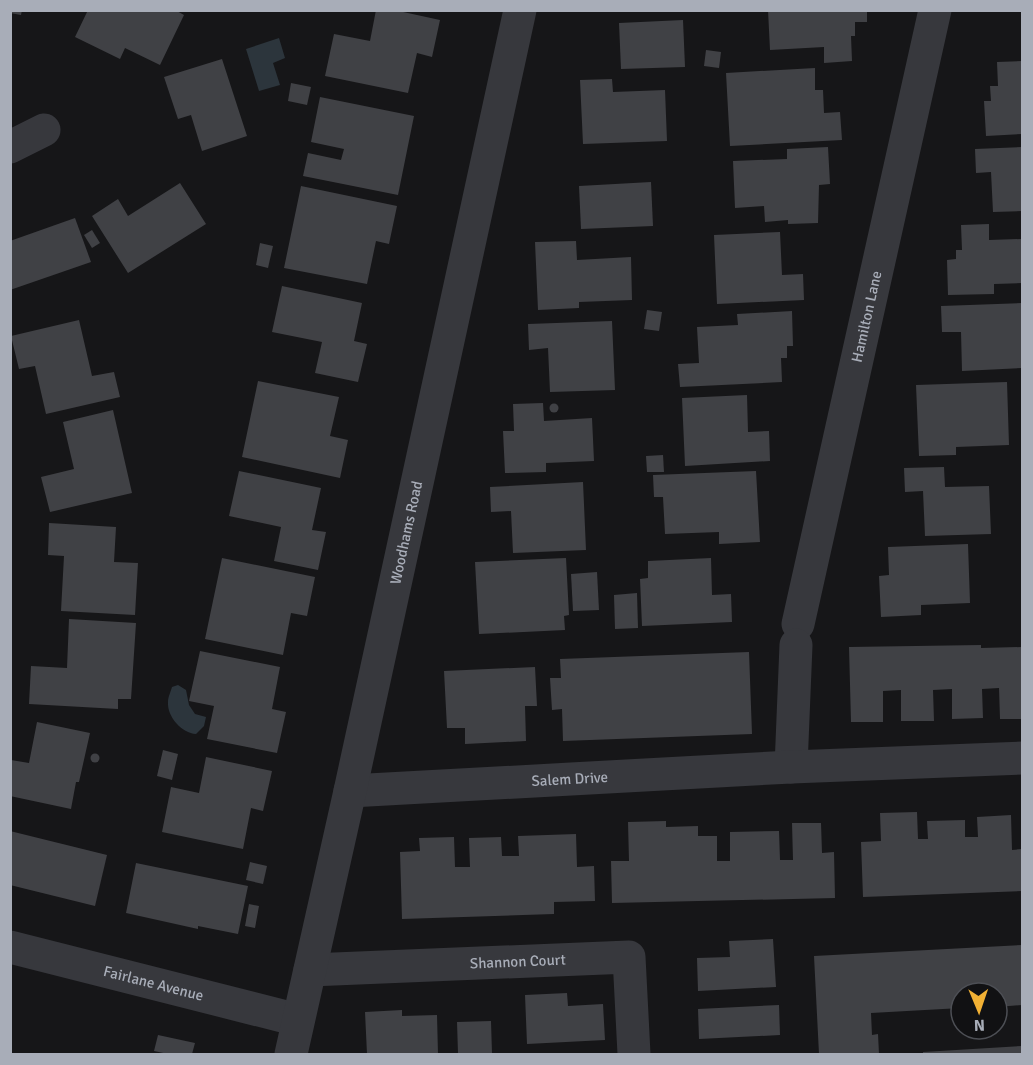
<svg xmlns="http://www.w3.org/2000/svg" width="1033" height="1065" font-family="Signika,sans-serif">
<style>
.water{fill:#2c353c}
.building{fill:#404145}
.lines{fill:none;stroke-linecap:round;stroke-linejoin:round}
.minor{stroke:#37383d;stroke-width:33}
.labels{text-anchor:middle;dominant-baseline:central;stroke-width:6;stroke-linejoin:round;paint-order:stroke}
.street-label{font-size:15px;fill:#a8adb8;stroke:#111113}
</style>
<rect width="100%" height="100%" fill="#161618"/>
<g class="water">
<polygon points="279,38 285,58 273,63 280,85 259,91 246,49"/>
<path d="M 178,685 L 186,690 L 189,705 L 195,714 L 206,717 L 204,726 L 196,734 C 182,733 167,717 168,702 C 168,697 171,691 172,687 Z"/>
</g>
<g class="building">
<polygon points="10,10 22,10 21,15 10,13"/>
<polygon points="88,10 175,10 184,15 160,65 125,48 120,59 75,37"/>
<polygon points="376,10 394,10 440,20 432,57 417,53 408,93 325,76 334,34 370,41"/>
<polygon points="768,10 867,10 867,22 855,22 855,36 851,36 852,61 824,63 824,47 770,50"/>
<polygon points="683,20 685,67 621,69 619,23"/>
<polygon points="706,50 721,52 719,68 704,66"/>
<polygon points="222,59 247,136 202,151 191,115 178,119 164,77"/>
<polygon points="1022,61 1022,134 986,136 984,101 991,101 990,86 998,86 997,62"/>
<polygon points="815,68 815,90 823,90 824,113 840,112 842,140 730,146 726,73"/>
<polygon points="612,79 613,92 665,90 667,141 583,144 580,80"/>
<polygon points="291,83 311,87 307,105 288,101"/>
<polygon points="320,97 414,116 398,195 303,176 308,153 341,160 344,149 311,142"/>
<polygon points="828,147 830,184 819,185 818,223 788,224 788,220 765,222 764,206 735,208 733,161 787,159 787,149"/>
<polygon points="1022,147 1022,211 993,212 991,172 976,173 975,149"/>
<polygon points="651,182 653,226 581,229 579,186"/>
<polygon points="180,183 206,224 128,273 92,216 118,199 128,216"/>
<polygon points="301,186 397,206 389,244 376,241 367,284 284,268"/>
<polygon points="75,218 91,262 10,290 10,241"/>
<polygon points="989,224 989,240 1022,239 1022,283 994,284 994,294 948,295 947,260 956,259 956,250 962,250 961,225"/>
<polygon points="92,230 100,243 92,248 84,235"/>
<polygon points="780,232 782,275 803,274 804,300 717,304 714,235"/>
<polygon points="576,241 577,260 631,257 632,300 579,302 579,308 538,310 535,242"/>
<polygon points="260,243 273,246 268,268 256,265"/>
<polygon points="282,286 362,303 354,341 367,344 358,382 315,373 322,342 272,332"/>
<polygon points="1022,303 1022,368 962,371 961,332 942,332 941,306"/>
<polygon points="647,310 662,312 659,331 644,329"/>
<polygon points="792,311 793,346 787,346 787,358 781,358 782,382 680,387 678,364 699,363 697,327 738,325 737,314"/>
<polygon points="79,320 92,376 114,372 120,397 46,414 35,366 19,369 11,336"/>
<polygon points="612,321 615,390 550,392 548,348 529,350 528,324"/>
<polygon points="258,381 339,397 330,436 348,440 340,478 242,457"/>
<polygon points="1007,382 1009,445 956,447 956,455 919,456 916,385"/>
<polygon points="747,395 748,432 769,431 770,461 685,466 682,398"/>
<polygon points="543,403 544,421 592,418 594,461 546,463 546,472 505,473 503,431 514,431 513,404"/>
<circle cx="554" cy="408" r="4.5"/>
<polygon points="113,410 132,493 50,512 41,477 74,469 63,422"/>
<polygon points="663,455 664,472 647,472 646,456"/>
<polygon points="944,467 945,487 989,486 991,534 925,536 923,491 905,492 904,468"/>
<polygon points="239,471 321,488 312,530 326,532 318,570 274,561 281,527 229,516"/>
<polygon points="756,471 760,542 719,544 719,532 665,534 663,497 654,497 653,475"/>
<polygon points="583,482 586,550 513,553 511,511 491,512 490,487"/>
<polygon points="49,523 116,527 114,562 138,563 135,615 61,611 64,556 48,555"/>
<polygon points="968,544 970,603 921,605 921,615 881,617 879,576 889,575 888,547"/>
<polygon points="222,558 315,577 307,616 291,613 283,655 205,639"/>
<polygon points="566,558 569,615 564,616 565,630 479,634 475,562"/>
<polygon points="711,558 712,595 731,594 732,622 642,626 640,579 648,578 648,561"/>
<polygon points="597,572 599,610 573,611 571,574"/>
<polygon points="637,593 638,628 615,629 614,595"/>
<polygon points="69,619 136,623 131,699 118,699 118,709 29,704 31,666 67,668"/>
<polygon points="981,645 981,648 1022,647 1022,719 1000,719 999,688 982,689 983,718 952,719 952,689 933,690 934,721 901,721 901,690 883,691 883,722 851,722 849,647"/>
<polygon points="200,651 280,667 272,709 286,712 277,753 207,739 214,706 189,701"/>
<polygon points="749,652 752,734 563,741 562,709 552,710 550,678 561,678 560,659"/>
<polygon points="535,667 537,706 525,706 526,741 465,744 465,728 447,728 444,671"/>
<polygon points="37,722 90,733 79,782 76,782 71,809 10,796 11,760 29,763"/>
<polygon points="163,750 178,754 172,780 157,776"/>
<circle cx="95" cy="758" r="4.5"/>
<polygon points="206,757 272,771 263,811 251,808 243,849 162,832 171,787 199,793"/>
<polygon points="917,812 918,839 928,839 927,821 965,820 965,837 978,837 977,817 1011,815 1012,850 1022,849 1022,891 863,897 861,842 881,841 880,813"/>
<polygon points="666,821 666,827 698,826 698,836 717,836 717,861 730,861 730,832 779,831 780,860 793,860 792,823 821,823 822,853 834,852 835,898 612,903 611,861 629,861 628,822"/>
<polygon points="10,831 107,855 95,906 10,885"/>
<polygon points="576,834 577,867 594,866 595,901 554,902 554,914 402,919 400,852 420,851 419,838 454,837 455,867 470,867 469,838 501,837 502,856 519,856 518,836"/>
<polygon points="250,862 267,866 263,884 246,880"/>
<polygon points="136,863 248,886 238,934 198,926 198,929 126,913"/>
<polygon points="249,904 259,906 255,928 245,926"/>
<polygon points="773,939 776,987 698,991 697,958 730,957 729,941"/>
<polygon points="1022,945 1022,1005 997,1007 997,993 961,993 961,1008 871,1013 872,1035 878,1034 879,1054 819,1054 814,956"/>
<polygon points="567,993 568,1006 603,1004 605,1040 527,1044 525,995"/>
<polygon points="779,1005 780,1035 699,1039 698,1009"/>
<polygon points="402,1010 402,1016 437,1015 438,1054 367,1054 365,1012"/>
<polygon points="491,1021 492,1054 458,1054 457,1022"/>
<polygon points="158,1035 195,1043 192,1054 168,1054 154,1051"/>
<polygon points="1022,1046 1022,1054 923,1054 923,1052"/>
</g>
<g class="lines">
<g class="minor">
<polyline points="10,147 44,130"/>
<path id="s1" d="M 798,624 L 935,10"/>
<polyline points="791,767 796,645"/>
<path id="s2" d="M 350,791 L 791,767 L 1022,758"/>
<path id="s3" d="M 10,947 L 298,1020"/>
<path id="s4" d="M 310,970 L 629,957 L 634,1054"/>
<path id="s5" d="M 291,1054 L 350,791 L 520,10"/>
</g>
</g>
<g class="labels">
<g class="street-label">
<text stroke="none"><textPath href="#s1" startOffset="315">Hamilton Lane</textPath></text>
<text stroke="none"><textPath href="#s5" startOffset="534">Woodhams Road</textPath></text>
<text stroke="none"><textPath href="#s2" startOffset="220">Salem Drive</textPath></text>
<text stroke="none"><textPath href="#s4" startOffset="208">Shannon Court</textPath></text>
<text stroke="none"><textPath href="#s3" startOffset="148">Fairlane Avenue</textPath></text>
</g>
</g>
<rect width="1033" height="1065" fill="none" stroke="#a8adb8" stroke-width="24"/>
<g transform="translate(979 1011) rotate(178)"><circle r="28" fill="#111113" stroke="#4d4f55" stroke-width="1.5"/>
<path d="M0-4.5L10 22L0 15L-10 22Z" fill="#f2b134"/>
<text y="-9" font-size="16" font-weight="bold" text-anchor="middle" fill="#a8adb8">N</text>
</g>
</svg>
